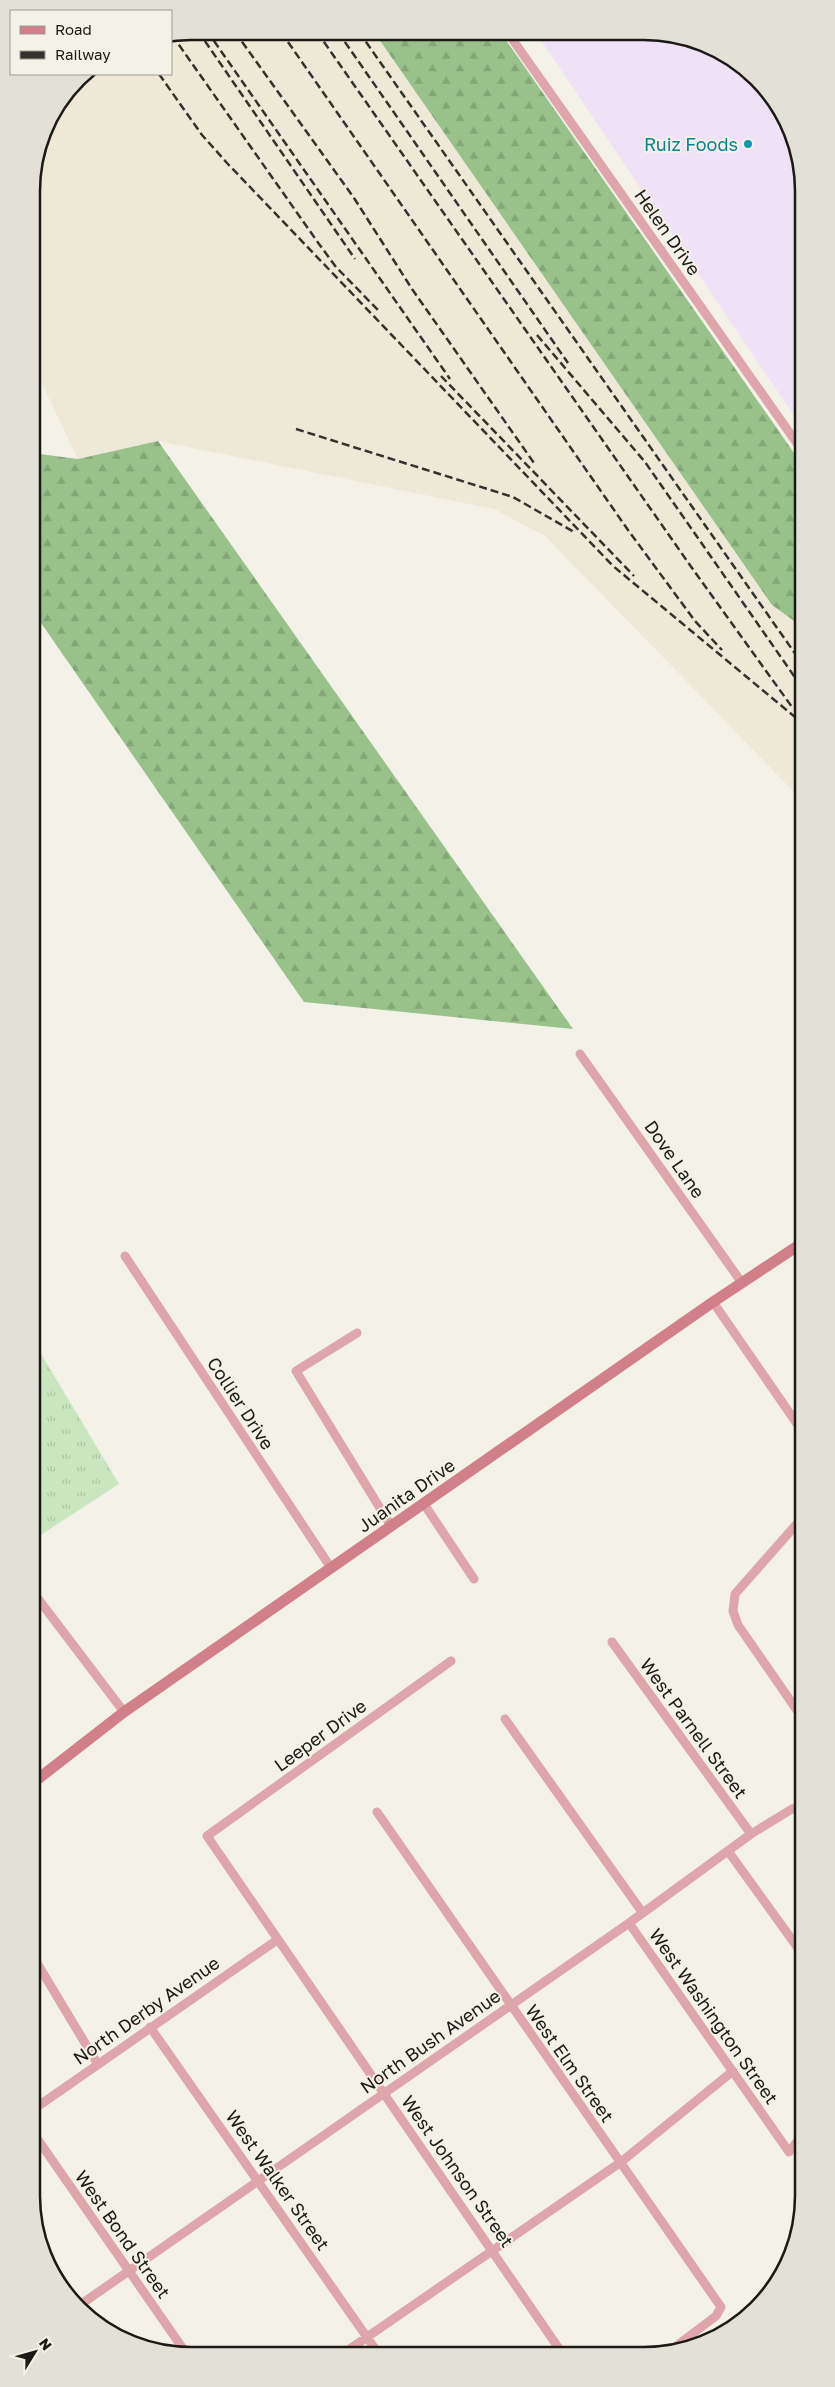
<svg xmlns="http://www.w3.org/2000/svg" width="835" height="2387" font-family="'Golos Text',sans-serif">
	<style>
		.industrial { fill: #efe2f6 }
		.built { fill: #eee8d7 }
		.grass { fill: url(#grass-tufts) }
		.forest { fill: url(#forest-firs) }
		.lines { fill: none; stroke-linecap: round; stroke-linejoin: round }
		.street { stroke: #dea6aa; stroke-width: 9 }
		.secondary { stroke: #d17f88; stroke-width: 11 }
		.rail { stroke: #34322e; stroke-width: 2.5; stroke-dasharray: 8 4; stroke-linecap: butt }
		.culture-dot { fill: #0f9aa8; stroke: #f4f1e8; stroke-width: 2 }
		.labels { text-anchor: middle; dominant-baseline: central; stroke-width: 4; stroke-linejoin: round; paint-order: stroke }
		.culture-label { font-size: 18px; fill: #0d838f; stroke: #f4f1e8; text-anchor: end }
		.street-label { font-size: 18px; fill: #1b1a16; stroke: #f4f1e8 }
		.rim { fill: none; stroke: #1b1a16; stroke-width: 2.5 }
	</style>
	<defs>
		<pattern id="grass-tufts" width="24" height="20" patternUnits="userSpaceOnUse" patternTransform="scale(1.25)"><rect width="24" height="20" fill="#c9e6bf"/><path d="M3 7l-1-3M5 7V3M7 7l1-3M15 17l-1-3M17 17v-4M19 17l1-3" fill="none" stroke="#acc5a3"/></pattern>
		<pattern id="forest-firs" width="22" height="20" patternUnits="userSpaceOnUse" patternTransform="scale(1.25)"><rect width="22" height="20" fill="#98c28a"/><path d="M5 1l3.5 6h-7zM16 11l3.5 6h-7z" fill="#82a676"/></pattern>
	</defs>
	<rect width="100%" height="100%" fill="#f4f1e8"/>
	<path class="industrial" d="M 536,33 L 675,34 L 724,53 L 757,78 L 782,111 L 801,160 L 801,426 Z"/>
	<path class="built" d="M 191,31 L 374,32 L 772,605 L 801,626 L 801,799 L 545,536 L 494,509 L 158,441 L 78,459 L 32,363 L 32,180 L 48,121 L 83,74 L 171,74 L 171,35 Z"/>
	<path class="grass" d="M 33,1314 L 40,1352 L 119,1484 L 33,1540 Z"/>
	<path class="forest" d="M 374,32 L 501,33 L 801,463 L 801,626 L 772,605 Z
		M 158,441 L 573,1029 L 304,1002 L 32,610 L 32,453 L 78,459 Z"/>
	<g class="lines">
		<path class="street" d="M 508,33 L 801,449
			M 580,1054 L 742,1283
			M 125,1256 L 331,1568
			M 713,1302 L 802,1431
			M 357,1333 L 296,1371 L 391,1526
			M 424,1504 L 474,1579
			M 802,1518 L 735,1594 L 733,1611 L 738,1625 L 803,1719
			M 36,1596 L 124,1712
			M 612,1642 L 751,1834
			M 451,1661 L 207,1836 L 562,2353
			M 505,1719 L 642,1912
			M 377,1812 L 721,2307 L 716,2316 L 667,2353
			M 728,1851 L 803,1955
			M 629,1923 L 789,2152 L 803,2134
			M 34,1958 L 97,2063
			M 150,2027 L 378,2353
			M 34,2109 L 277,1940
			M 34,2134 L 186,2353
			M 77,2307 L 629,1923 L 751,1834 L 792,1809 L 803,1807
			M 344,2353 L 621,2162 L 733,2071"/>
		<path class="secondary" d="M 34,1782 L 124,1712 L 713,1302 L 802,1243"/>
		<path class="rail" d="M 198,31 L 355,259
			M 207,31 L 450,379
			M 235,32 L 354,198 L 412,289 L 534,463
			M 317,32 L 692,568 L 792,707
			M 338,32 L 568,363
			M 359,32 L 801,662
			M 172,35 L 319,244 L 336,267 L 378,310
			M 288,42 L 628,530 L 695,621 L 722,650
			M 159,74 L 202,135 L 227,163 L 613,566 L 801,722
			M 537,335 L 645,462 L 801,686
			M 441,376 L 634,576
			M 296,429 L 513,497 L 574,532"/>
	</g>
	<circle class="culture-dot" cx="748" cy="144" r="5"/>
	<g class="labels">
		<g class="culture-label">
			<text x="738" y="144">Ruiz Foods</text>
		</g>
		<g class="street-label">
			<text transform="translate(668 232) rotate(55)">Helen Drive</text>
			<text transform="translate(675 1159) rotate(55)">Dove Lane</text>
			<text transform="translate(241 1403) rotate(57)">Collier Drive</text>
			<text transform="translate(406 1495) rotate(-35)">Juanita Drive</text>
			<text transform="translate(694 1728) rotate(54)">West Parnell Street</text>
			<text transform="translate(320 1735) rotate(-36)">Leeper Drive</text>
			<text transform="translate(146 2010) rotate(-35)">North Derby Avenue</text>
			<text transform="translate(714 2016) rotate(55)">West Washington Street</text>
			<text transform="translate(430 2041) rotate(-35)">North Bush Avenue</text>
			<text transform="translate(570 2063) rotate(55)">West Elm Street</text>
			<text transform="translate(458 2171) rotate(55)">West Johnson Street</text>
			<text transform="translate(278 2180) rotate(55)">West Walker Street</text>
			<text transform="translate(123 2234) rotate(55)">West Bond Street</text>
		</g>
	</g>
	<path d="M0 0H835V2387H0ZM191 40H644A151 151 0 0 1 795 191V2196A151 151 0 0 1 644 2347H191A151 151 0 0 1 40 2196V191A151 151 0 0 1 191 40Z" fill="#e3e0d7" fill-rule="evenodd"/>
	<path class="rim" d="M191 40H644A151 151 0 0 1 795 191V2196A151 151 0 0 1 644 2347H191A151 151 0 0 1 40 2196V191A151 151 0 0 1 191 40Z"/>
	<rect x="10" y="10" width="162" height="65" fill="#f4f1e8" stroke="#9d9b94"/>
	<rect x="20" y="26" width="25" height="8" fill="#d17f88" stroke="#9d9b94"/>
	<text x="55" y="35" font-size="15" fill="#1b1a16">Road</text>
	<rect x="20" y="51" width="25" height="8" fill="#34322e" stroke="#9d9b94"/>
	<text x="55" y="60" font-size="15" fill="#1b1a16">Railway</text>
	<g transform="translate(35 2352) rotate(53)" stroke="#f4f1e8" stroke-width="4" paint-order="stroke">
	<path d="M0-4L9 19L0 12L-9 19Z" fill="#1b1a16"/>
	<text y="-8" font-size="14" font-weight="bold" text-anchor="middle" fill="#1b1a16">N</text>
	</g>
</svg>
